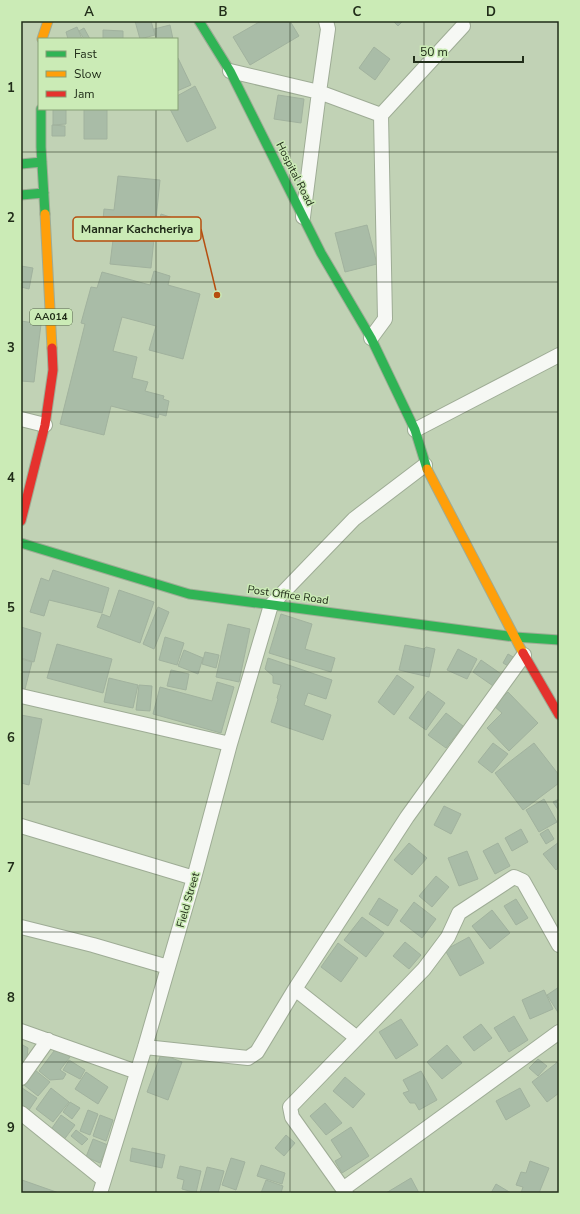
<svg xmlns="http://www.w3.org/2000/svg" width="580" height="1214" font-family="'Nunito Sans',sans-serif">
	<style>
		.building { fill: #a9bca7; stroke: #a1b29e }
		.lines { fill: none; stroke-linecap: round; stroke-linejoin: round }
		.street-casing { stroke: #9eac95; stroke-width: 16 }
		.fast-casing { stroke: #9eac95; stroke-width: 11 }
		.slow-casing { stroke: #9eac95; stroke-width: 11 }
		.jam-casing { stroke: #9eac95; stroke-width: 11 }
		.street { stroke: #f6f8f4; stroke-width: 14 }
		.fast { stroke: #30b455; stroke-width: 9 }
		.slow { stroke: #ff9f0a; stroke-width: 9 }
		.jam { stroke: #e5322d; stroke-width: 9 }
		.grid { fill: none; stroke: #212d19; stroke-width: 1; stroke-opacity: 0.55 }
		.labels { text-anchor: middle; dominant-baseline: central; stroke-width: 3; stroke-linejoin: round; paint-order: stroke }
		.shield { fill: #cbebb6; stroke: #546648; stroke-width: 1 }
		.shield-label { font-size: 10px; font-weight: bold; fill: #212d19 }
		.street-label { font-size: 11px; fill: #212d19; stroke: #cbebb6 }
		.leader { fill: none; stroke: #b64e0f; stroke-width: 1.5 }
		.callout-dot { fill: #b64e0f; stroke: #cbebb6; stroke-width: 1.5 }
		.callout { fill: #cbebb6; stroke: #b64e0f; stroke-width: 1.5 }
		.callout-label { font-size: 12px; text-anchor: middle; font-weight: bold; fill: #212d19 }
		.neatline { fill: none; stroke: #212d19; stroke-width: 1.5 }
		.grid-label { font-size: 13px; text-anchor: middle; font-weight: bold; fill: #212d19 }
	</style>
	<rect width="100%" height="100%" fill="#c1d2b5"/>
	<path class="building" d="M 135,21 L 151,21 L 155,35 L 140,39 Z
		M 261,21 L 290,21 L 299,36 L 250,65 L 233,37 Z
		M 393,21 L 403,21 L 398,26 Z
		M 170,25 L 173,39 L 156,39 L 154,29 Z
		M 77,27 L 82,39 L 68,39 L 66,32 Z
		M 84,28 L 90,39 L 84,39 L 79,31 Z
		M 103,30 L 123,31 L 123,39 L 103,39 Z
		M 374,47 L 390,59 L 375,80 L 359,68 Z
		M 177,58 L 178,58 L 191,85 L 177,91 Z
		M 195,86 L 216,128 L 187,142 L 170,109 L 177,109 L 177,96 Z
		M 278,95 L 304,99 L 301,123 L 274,119 Z
		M 53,109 L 66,109 L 66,124 L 53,125 Z
		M 84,109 L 107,109 L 107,139 L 84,139 Z
		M 52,125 L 65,126 L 65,136 L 52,136 Z
		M 118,176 L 160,180 L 151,268 L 110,264 L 114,232 L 102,231 L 104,209 L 114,210 Z
		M 161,214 L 176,219 L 172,234 L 157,229 Z
		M 367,225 L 377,264 L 345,272 L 335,233 Z
		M 21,266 L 33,268 L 29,289 L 21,287 Z
		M 154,271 L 170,276 L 168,285 L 200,294 L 183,359 L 149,350 L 156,326 L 122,317 L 113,351 L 137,357 L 132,378 L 148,382 L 145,391 L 164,396 L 163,399 L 169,401 L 166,416 L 159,414 L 158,418 L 111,406 L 104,435 L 60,424 L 85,324 L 81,323 L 91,287 L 97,288 L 102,272 L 150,285 Z
		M 21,321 L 41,324 L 34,382 L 21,381 Z
		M 53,570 L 109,588 L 102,613 L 49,600 L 44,616 L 30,612 L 41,578 L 49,581 Z
		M 119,590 L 154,602 L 140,643 L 97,627 L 102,614 L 110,617 Z
		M 158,607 L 169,612 L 154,649 L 143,644 Z
		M 281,614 L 312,624 L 305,649 L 335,658 L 331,672 L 269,653 Z
		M 228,624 L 250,629 L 239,682 L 216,677 Z
		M 21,627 L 41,633 L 34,662 L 21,658 Z
		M 165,637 L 184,643 L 177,665 L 159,660 Z
		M 57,644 L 112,659 L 103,693 L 47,678 Z
		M 405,645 L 424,649 L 426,647 L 435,649 L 429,677 L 399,670 Z
		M 458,649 L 477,659 L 467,679 L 447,670 Z
		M 184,650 L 203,658 L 198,674 L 178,666 Z
		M 205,652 L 219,655 L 216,668 L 202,664 Z
		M 508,654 L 515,658 L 510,667 L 503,663 Z
		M 268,658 L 332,680 L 326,699 L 308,693 L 304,705 L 331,715 L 323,740 L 271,722 L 278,699 L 277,698 L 281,685 L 273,683 L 273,676 L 265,669 Z
		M 21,659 L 32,662 L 25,689 L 21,688 Z
		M 481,660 L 504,676 L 496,688 L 473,672 Z
		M 171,670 L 189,674 L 186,690 L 167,686 Z
		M 397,675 L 414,687 L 394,715 L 378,702 Z
		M 109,678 L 138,685 L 133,708 L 104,702 Z
		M 217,682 L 234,687 L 221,733 L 153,714 L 160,687 L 212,701 Z
		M 139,685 L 152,686 L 150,711 L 136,710 Z
		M 428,691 L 445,703 L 426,730 L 409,718 Z
		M 508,692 L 538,723 L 509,751 L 487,728 L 502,713 L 494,706 Z
		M 446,713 L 463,726 L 446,748 L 428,735 Z
		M 21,715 L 42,719 L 29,785 L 21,783 Z
		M 493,743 L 508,754 L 492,773 L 478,762 Z
		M 534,743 L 559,775 L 559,783 L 523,810 L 495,773 Z
		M 544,799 L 557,822 L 539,832 L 526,810 Z
		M 559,799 L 559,811 L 553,802 Z
		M 444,806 L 461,814 L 451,834 L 434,825 Z
		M 521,829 L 528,842 L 512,851 L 505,838 Z
		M 548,829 L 554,839 L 546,844 L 540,834 Z
		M 559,842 L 559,867 L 556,870 L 543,854 Z
		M 409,843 L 427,858 L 412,875 L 394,860 Z
		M 498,843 L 510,866 L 495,874 L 483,851 Z
		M 467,851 L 478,879 L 459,886 L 448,858 Z
		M 436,876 L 449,887 L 432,907 L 419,896 Z
		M 379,898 L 398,910 L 388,926 L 369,914 Z
		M 516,899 L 528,918 L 516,925 L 504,906 Z
		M 414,902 L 436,919 L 422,938 L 400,921 Z
		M 492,910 L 510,933 L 490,949 L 472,926 Z
		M 362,917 L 384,933 L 366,957 L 344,940 Z
		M 469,937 L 484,963 L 460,976 L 445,950 Z
		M 405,942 L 421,955 L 409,969 L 393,956 Z
		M 338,943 L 358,958 L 341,982 L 321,967 Z
		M 559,987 L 559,1014 L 547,995 Z
		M 544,990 L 553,1009 L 530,1019 L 522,1000 Z
		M 514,1016 L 528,1040 L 509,1052 L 494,1028 Z
		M 401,1019 L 418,1045 L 396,1059 L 379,1032 Z
		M 481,1024 L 492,1038 L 474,1051 L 463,1037 Z
		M 21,1044 L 28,1048 L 27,1057 L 21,1067 Z
		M 447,1045 L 462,1063 L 442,1079 L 427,1062 Z
		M 57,1047 L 70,1057 L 60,1070 L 66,1074 L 63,1079 L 50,1080 L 39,1071 Z
		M 161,1054 L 182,1062 L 168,1100 L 147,1092 Z
		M 538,1059 L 547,1066 L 538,1076 L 529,1068 Z
		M 69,1060 L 85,1070 L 80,1079 L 63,1070 Z
		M 559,1061 L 559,1093 L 547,1102 L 532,1082 Z
		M 35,1070 L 50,1082 L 38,1096 L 24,1085 Z
		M 421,1071 L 437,1100 L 419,1110 L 415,1103 L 410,1103 L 403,1093 L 409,1091 L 403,1080 Z
		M 86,1072 L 108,1087 L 98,1104 L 75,1089 Z
		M 345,1077 L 365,1094 L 353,1108 L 333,1091 Z
		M 22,1088 L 37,1098 L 27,1113 L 21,1109 L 21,1090 Z
		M 51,1088 L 69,1102 L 53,1122 L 36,1109 Z
		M 520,1088 L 530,1106 L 506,1120 L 496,1101 Z
		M 70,1102 L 80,1108 L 72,1119 L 63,1112 Z
		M 325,1103 L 342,1123 L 326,1135 L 310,1116 Z
		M 88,1110 L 98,1114 L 90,1135 L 80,1131 Z
		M 61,1115 L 75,1125 L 63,1141 L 50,1131 Z
		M 100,1115 L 113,1120 L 106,1141 L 93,1136 Z
		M 351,1127 L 369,1156 L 342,1173 L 335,1161 L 342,1157 L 331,1140 Z
		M 76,1130 L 88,1139 L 82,1145 L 71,1136 Z
		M 286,1135 L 295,1143 L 284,1156 L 275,1148 Z
		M 93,1139 L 108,1145 L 100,1163 L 86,1157 Z
		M 132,1148 L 165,1155 L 162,1168 L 130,1161 Z
		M 231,1158 L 245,1162 L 236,1190 L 222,1185 Z
		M 530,1161 L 549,1168 L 539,1193 L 521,1193 L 523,1187 L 516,1185 L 521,1172 L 526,1173 Z
		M 261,1165 L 285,1173 L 282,1184 L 257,1176 Z
		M 180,1166 L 201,1171 L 196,1193 L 182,1189 L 184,1180 L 177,1178 Z
		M 207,1167 L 224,1171 L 218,1193 L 200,1193 Z
		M 411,1178 L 419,1193 L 386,1193 Z
		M 22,1180 L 59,1193 L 24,1193 L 21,1191 Z
		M 266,1180 L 283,1186 L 281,1193 L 261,1193 Z
		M 496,1184 L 511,1193 L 491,1193 Z"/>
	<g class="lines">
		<g class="street-casing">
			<path id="street" d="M 230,71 L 319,92 L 328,29 L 326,21
				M 303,217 L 319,92 L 381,115 L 463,26
				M 371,338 L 385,319 L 381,115
				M 21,419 L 45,425
				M 415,430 L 559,355
				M 21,696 L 230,744
				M 21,826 L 194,878
				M 21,927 L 93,945 L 168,967
				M 295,989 L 357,1038
				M 21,1031 L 137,1072
				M 145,1047 L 248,1058 L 257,1052 L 295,989 L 407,817 L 524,655
				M 21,1078 L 48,1040
				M 21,1113 L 104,1180
				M 343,1189 L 559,1032
				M 100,1193 L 145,1047 L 194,878 L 230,744 L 271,605 L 354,519 L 425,465
				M 346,1193 L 292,1117 L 290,1107 L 424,969 L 448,937 L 459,913 L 514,877 L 523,881 L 559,945"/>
		</g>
		<g class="fast-casing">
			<path id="fast" d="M 199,21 L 230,71 L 321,253 L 371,338 L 415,430 L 427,469
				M 41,109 L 41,147 L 45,214
				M 21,164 L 42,162
				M 21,195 L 44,193
				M 21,543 L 189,594 L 515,637 L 559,640"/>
		</g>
		<g class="slow-casing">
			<path id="slow" d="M 42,39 L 48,21
				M 45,214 L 52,348
				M 427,469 L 523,653"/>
		</g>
		<g class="jam-casing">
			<path id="jam" d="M 21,521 L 45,425 L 53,370 L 52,348
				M 523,653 L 559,715"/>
		</g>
		<use href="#street" class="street"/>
		<use href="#fast" class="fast"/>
		<use href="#slow" class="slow"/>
		<use href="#jam" class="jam"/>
	</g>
	<path class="grid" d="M 156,21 L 156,39M 290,21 L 290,1193M 424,21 L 424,1193M 156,109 L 156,1193M 21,152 L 559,152M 21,282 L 559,282M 21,412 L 559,412M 21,542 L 559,542M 21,672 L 559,672M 21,802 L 559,802M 21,932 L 559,932M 21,1062 L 559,1062"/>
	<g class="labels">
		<rect class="shield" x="30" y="309" width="42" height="16" rx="3"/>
		<g class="shield-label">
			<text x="51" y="317">AA014</text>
		</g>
		<g class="street-label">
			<text transform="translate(295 174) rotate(63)">Hospital Road</text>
			<text transform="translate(288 595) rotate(8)">Post Office Road</text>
			<text transform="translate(188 900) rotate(-74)">Field Street</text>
		</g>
	</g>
	<path class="leader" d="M217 295L201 229"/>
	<circle class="callout-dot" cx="217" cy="295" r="4"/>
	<rect class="callout" x="73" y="217" width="128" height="24" rx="4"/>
	<g class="callout-label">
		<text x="137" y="233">Mannar Kachcheriya</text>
	</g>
	<rect width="580" height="1214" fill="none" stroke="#cbebb6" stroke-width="44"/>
	<rect x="38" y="38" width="140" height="72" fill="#cbebb6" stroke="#879f77"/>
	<rect x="46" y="51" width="20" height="6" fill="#30b455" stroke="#879f77"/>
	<text x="74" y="58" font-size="12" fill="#212d19">Fast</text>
	<rect x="46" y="71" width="20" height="6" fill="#ff9f0a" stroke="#879f77"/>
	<text x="74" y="78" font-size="12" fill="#212d19">Slow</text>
	<rect x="46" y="91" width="20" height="6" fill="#e5322d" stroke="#879f77"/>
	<text x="74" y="98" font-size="12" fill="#212d19">Jam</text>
	<path d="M414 56v6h109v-6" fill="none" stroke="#212d19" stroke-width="2"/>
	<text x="420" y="56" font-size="12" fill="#212d19" stroke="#cbebb6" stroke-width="3" paint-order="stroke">50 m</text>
	<rect x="22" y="22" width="536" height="1170" class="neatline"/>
	<g class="grid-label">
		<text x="89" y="16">A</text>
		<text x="223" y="16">B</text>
		<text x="357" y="16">C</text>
		<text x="491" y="16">D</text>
		<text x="11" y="92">1</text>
		<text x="11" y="222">2</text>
		<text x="11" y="352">3</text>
		<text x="11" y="482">4</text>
		<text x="11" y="612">5</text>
		<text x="11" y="742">6</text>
		<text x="11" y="872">7</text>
		<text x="11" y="1002">8</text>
		<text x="11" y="1132">9</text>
	</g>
</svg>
